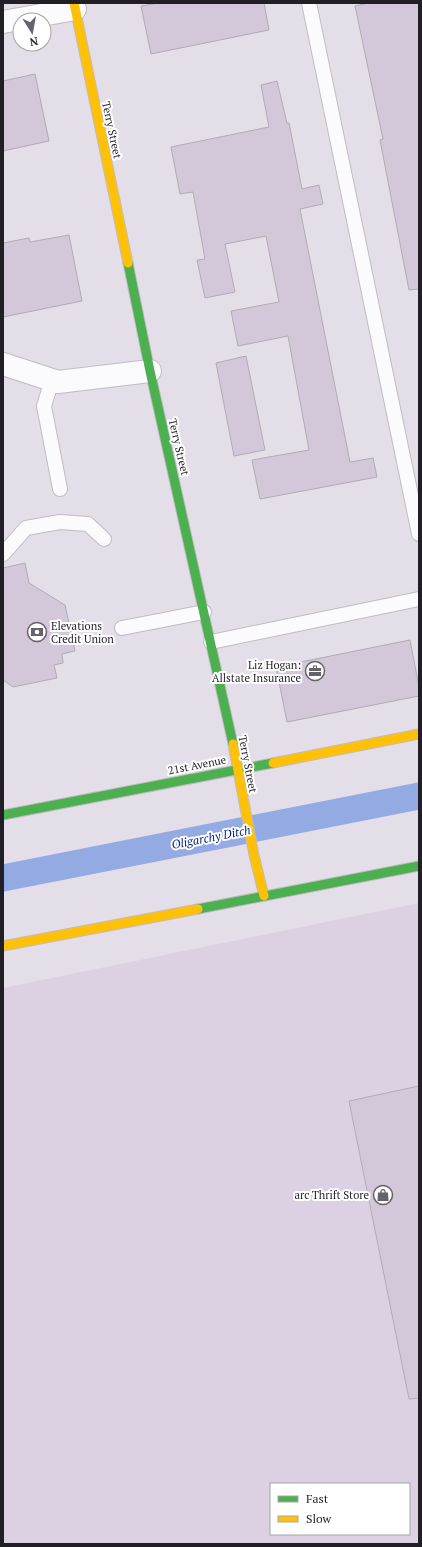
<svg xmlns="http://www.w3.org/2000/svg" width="422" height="1547" font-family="'PT Serif',serif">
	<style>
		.built { fill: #dcd1e3; fill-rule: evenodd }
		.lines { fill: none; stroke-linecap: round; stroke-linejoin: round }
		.canal { stroke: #93aae3; stroke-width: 27 }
		.building { fill: #d3c7da; stroke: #b0acb4 }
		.lane-casing { stroke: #c0bcc3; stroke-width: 16 }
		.street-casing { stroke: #c0bcc3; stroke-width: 24 }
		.fast-casing { stroke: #c0bcc3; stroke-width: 11 }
		.slow-casing { stroke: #c0bcc3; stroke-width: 11 }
		.lane { stroke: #fbfafc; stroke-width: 14 }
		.street { stroke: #fbfafc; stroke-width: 22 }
		.fast { stroke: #4caf50; stroke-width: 9 }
		.slow { stroke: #ffc107; stroke-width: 9 }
		.labels { text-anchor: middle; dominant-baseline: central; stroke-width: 4; stroke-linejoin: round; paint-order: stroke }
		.street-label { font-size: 11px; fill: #221e25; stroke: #fff }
		.poi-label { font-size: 11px; fill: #221e25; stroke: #fff; text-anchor: end }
		.water-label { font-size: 12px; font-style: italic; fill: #09257c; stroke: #fff }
	</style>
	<rect width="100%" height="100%" fill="#e4dee9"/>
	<path class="built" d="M 419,903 L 419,1544 L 3,1544 L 3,988 ZM 271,1484 L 409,1484 L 409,1534 L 271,1534 Z"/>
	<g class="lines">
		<path class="canal" d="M 3,878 L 419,796"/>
	</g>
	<path class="building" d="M 158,3 L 264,3 L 269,30 L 151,54 L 141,6 Z
		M 369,3 L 419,3 L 419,289 L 409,290 L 380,140 L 383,139 L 355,6 Z
		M 35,74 L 49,141 L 3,151 L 3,81 Z
		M 277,81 L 287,123 L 289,123 L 302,189 L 319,185 L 323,204 L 300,209 L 350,462 L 373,458 L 377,477 L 260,499 L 252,460 L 309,450 L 288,336 L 238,346 L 231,311 L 279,302 L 266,236 L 225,244 L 235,292 L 205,298 L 197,260 L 205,259 L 193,192 L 180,194 L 171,147 L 269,127 L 261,85 Z
		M 69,235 L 82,301 L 3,317 L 3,243 L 29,238 L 30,242 Z
		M 246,356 L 265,450 L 234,456 L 216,363 Z
		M 25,563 L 29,583 L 65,605 L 75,651 L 62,654 L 63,663 L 54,665 L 57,678 L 13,687 L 3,680 L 3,568 Z
		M 410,640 L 419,687 L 419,696 L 287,722 L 276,667 Z
		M 419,1086 L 419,1398 L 409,1399 L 349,1101 Z"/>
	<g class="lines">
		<g class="lane-casing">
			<path id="lane" d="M 309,3 L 419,534
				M 52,380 L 44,406 L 60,489
				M 3,554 L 26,528 L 60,522 L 88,524 L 104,539
				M 122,628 L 204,612
				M 211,642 L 419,599"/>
		</g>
		<g class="street-casing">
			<path id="street" d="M 3,22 L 75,9
				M 3,364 L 58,382 L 150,371"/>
		</g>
		<g class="fast-casing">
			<path id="fast" d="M 128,263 L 150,371 L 233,744
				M 3,815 L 273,763
				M 198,909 L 419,866"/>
		</g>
		<g class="slow-casing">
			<path id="slow" d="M 74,3 L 128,263
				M 233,744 L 254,855 L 264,896
				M 273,763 L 419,734
				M 3,946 L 198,909"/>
		</g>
		<use href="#lane" class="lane"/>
		<use href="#street" class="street"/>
		<use href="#fast" class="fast"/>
		<use href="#slow" class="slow"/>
	</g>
	<defs>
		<g id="bank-ring" transform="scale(1)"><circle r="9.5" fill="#fff" stroke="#66616a" stroke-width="1.5"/><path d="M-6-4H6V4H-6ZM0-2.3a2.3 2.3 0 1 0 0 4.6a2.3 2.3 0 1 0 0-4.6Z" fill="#66616a"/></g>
		<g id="office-ring" transform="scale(1)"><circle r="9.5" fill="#fff" stroke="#66616a" stroke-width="1.5"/><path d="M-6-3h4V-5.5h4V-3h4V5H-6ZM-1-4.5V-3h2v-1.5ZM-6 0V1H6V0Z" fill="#66616a"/></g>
		<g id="shop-ring" transform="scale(1)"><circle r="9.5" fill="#fff" stroke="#66616a" stroke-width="1.5"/><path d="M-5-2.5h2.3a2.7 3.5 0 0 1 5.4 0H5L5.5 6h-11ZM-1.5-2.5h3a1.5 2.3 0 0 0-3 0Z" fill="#66616a"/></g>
	</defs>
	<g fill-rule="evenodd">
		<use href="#bank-ring" x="37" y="632"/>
		<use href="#office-ring" x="315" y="671"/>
		<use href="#shop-ring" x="383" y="1195"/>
	</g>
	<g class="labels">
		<g class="street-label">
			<text transform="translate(112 130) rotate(78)">Terry Street</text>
			<text transform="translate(179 447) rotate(77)">Terry Street</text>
			<text transform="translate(248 764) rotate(79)">Terry Street</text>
			<text transform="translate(197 765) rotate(-11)">21st Avenue</text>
		</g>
		<g class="poi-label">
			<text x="51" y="626" text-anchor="start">Elevations<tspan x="51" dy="13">Credit Union</tspan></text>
			<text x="301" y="665">Liz Hogan:<tspan x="301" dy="13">Allstate Insurance</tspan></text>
			<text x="369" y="1195">arc Thrift Store</text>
		</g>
		<g class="water-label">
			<text transform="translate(211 837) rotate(-11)">Oligarchy Ditch</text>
		</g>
	</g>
	<rect width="422" height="1547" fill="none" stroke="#221e25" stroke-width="8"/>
	<rect x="270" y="1483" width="140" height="52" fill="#ffffff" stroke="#a7a5a8"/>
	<rect x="278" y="1496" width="20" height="6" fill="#4caf50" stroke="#a7a5a8"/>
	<text x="306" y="1503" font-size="12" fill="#221e25">Fast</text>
	<rect x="278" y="1516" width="20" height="6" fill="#ffc107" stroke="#a7a5a8"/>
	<text x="306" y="1523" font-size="12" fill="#221e25">Slow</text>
	<g transform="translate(32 32) rotate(169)"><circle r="19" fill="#ffffff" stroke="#a7a5a8"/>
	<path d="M0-3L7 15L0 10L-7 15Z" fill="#66616a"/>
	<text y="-6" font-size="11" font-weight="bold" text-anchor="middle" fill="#221e25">N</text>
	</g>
</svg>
